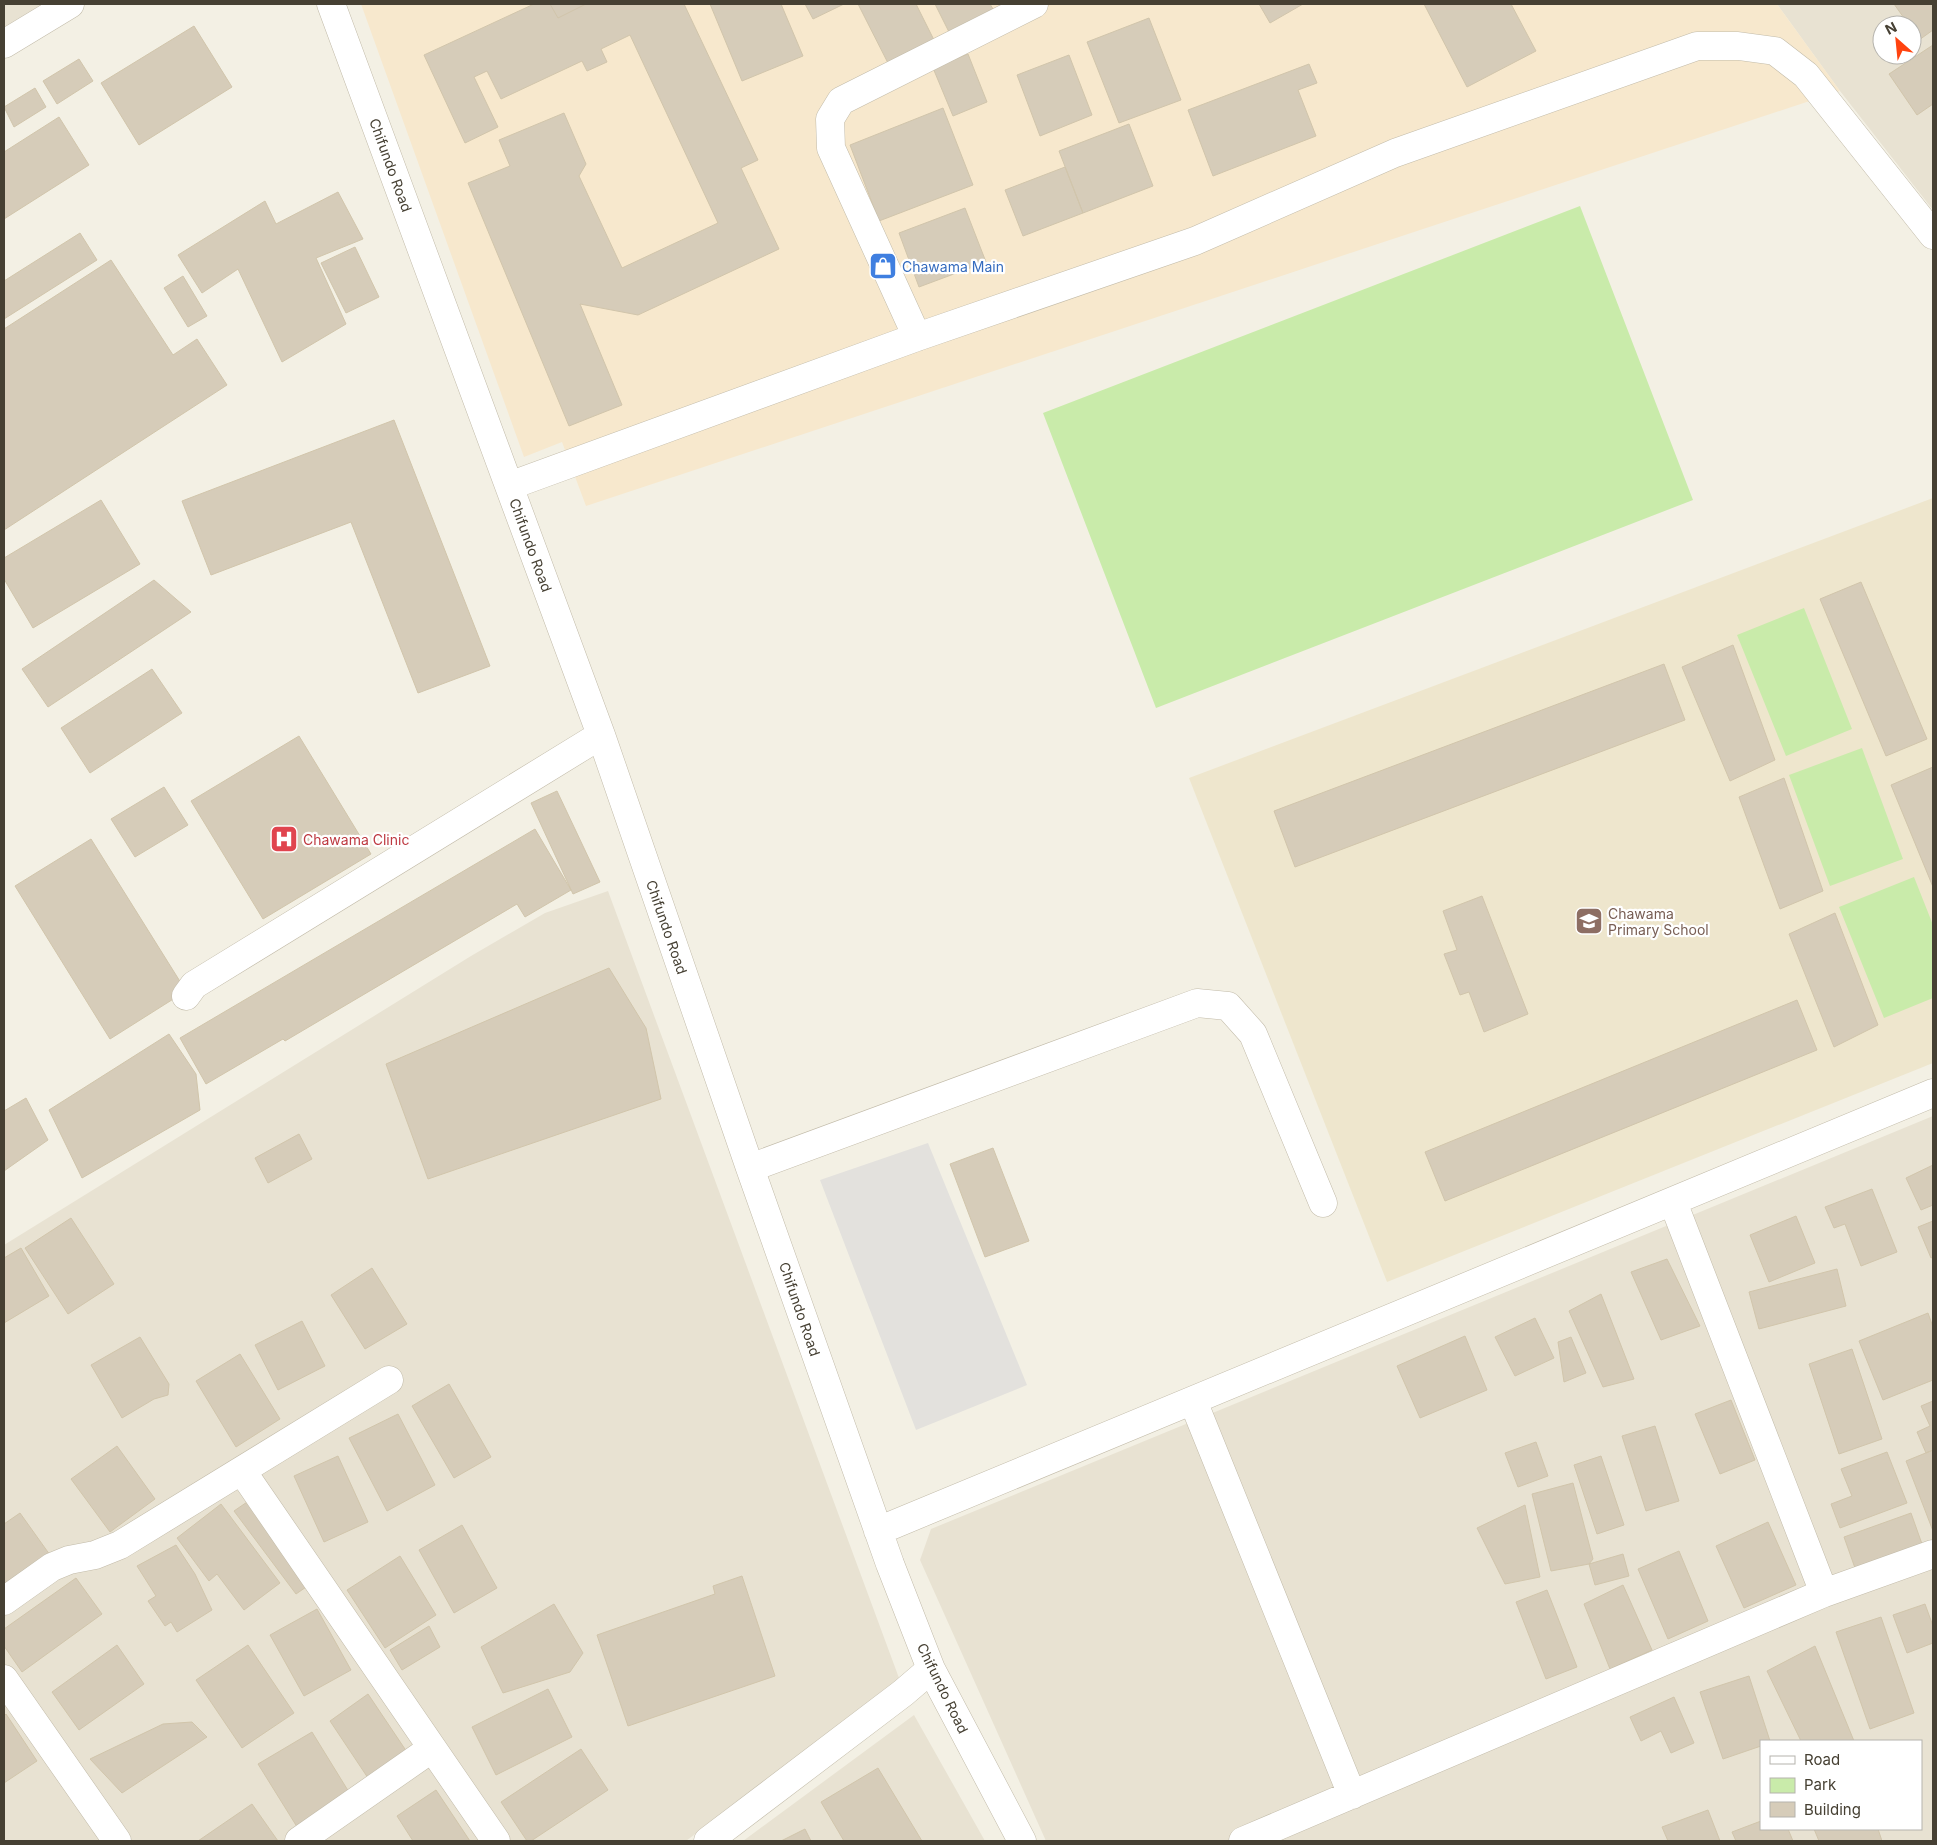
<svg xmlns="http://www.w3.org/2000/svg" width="1937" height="1845" font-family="Inter,sans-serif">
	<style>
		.residential { fill: #e8e2d2; fill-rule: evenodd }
		.commercial { fill: #f7e8cd }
		.education { fill: #eee6cd }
		.green { fill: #c9ebaa }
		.parking { fill: #e3e1dd }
		.building { fill: #d6ccb9; stroke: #d1c5ab }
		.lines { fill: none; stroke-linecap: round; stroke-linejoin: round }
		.minor-casing { stroke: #c2bba9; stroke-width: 29 }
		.minor { stroke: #fff; stroke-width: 28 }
		.labels { text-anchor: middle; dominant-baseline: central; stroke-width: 4.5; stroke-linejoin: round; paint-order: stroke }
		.street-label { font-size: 14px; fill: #464033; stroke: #fff }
		.shop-label { font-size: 14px; fill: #366cbe; stroke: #fff; text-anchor: start }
		.health-label { font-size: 14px; fill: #be3a42; stroke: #fff; text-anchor: start }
		.education-label { font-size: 14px; fill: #785e54; stroke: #fff; text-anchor: start }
	</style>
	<rect width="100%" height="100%" fill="#f3f0e4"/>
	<path class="residential" d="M 4,4 L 53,4 L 4,35 Z
		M 1777,4 L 1933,4 L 1933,210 L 1840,91 ZM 1882,25 L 1912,25 L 1912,55 L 1882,55 Z
		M 608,891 L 899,1678 L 686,1841 L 4,1841 L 4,1245 L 471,956 L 545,913 Z
		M 1933,1116 L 1933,1841 L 1046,1841 L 920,1560 L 931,1529 ZM 1761,1741 L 1921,1741 L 1921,1829 L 1761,1829 Z
		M 914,1715 L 985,1841 L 743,1841 Z"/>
	<path class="commercial" d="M 361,4 L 1777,4 L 1840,91 L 586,506 L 562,442 L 524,457 Z"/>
	<path class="education" d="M 1933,498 L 1933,1063 L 1387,1282 L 1189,778 Z"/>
	<path class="green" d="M 1580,206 L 1693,500 L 1156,708 L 1043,413 Z
		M 1804,608 L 1852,729 L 1786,756 L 1737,635 Z
		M 1862,748 L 1903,859 L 1830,886 L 1789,775 Z
		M 1914,877 L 1933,925 L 1933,998 L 1884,1018 L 1839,907 Z"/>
	<path class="parking" d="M 928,1143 L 1027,1385 L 916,1430 L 820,1180 Z"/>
	<path class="building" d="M 534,4 L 684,4 L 758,160 L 741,168 L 779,249 L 638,315 L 580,304 L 622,405 L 569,426 L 468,183 L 510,166 L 499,140 L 564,113 L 586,164 L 579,176 L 622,268 L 718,223 L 630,35 L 601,49 L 607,62 L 587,71 L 582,61 L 501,99 L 487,71 L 474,77 L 498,127 L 465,143 L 424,55 Z
		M 550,4 L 586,4 L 558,18 Z
		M 710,4 L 781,4 L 803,56 L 742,81 Z
		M 805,4 L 844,4 L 813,19 Z
		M 858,4 L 916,4 L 936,44 L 890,67 Z
		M 935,4 L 990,4 L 993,9 L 949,32 Z
		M 1259,4 L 1303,4 L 1270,23 Z
		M 1424,4 L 1511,4 L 1536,51 L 1467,87 Z
		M 1894,4 L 1933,4 L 1933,30 L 1919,40 L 1912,30 L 1912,25 L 1909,25 Z
		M 1149,18 L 1181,100 L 1119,123 L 1087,42 Z
		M 194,26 L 232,87 L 139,145 L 101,83 Z
		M 1933,45 L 1933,104 L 1917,115 L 1889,74 Z
		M 968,54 L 987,102 L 953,116 L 933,68 Z
		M 1069,55 L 1092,115 L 1040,136 L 1017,75 Z
		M 79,59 L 93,81 L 57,104 L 43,81 Z
		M 1309,64 L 1317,83 L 1298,90 L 1316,136 L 1213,176 L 1188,110 Z
		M 35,88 L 46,107 L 14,127 L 4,107 Z
		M 943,108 L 973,185 L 879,221 L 850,145 Z
		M 59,117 L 89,165 L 4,219 L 4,152 Z
		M 1129,124 L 1153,186 L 1083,213 L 1059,151 Z
		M 1065,167 L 1083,213 L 1023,236 L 1005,190 Z
		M 338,192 L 363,239 L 316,258 L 346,324 L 282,362 L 238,269 L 202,293 L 178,255 L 265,201 L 276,224 Z
		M 965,208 L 986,262 L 919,287 L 899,233 Z
		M 80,233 L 97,260 L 4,319 L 4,281 Z
		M 355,247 L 379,297 L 346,313 L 321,263 Z
		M 111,260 L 173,355 L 197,339 L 227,385 L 4,530 L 4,329 Z
		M 183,276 L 207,316 L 188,327 L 164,288 Z
		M 394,420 L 490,666 L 418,693 L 351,522 L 211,575 L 182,501 Z
		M 101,500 L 140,564 L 33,628 L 4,579 L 4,558 Z
		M 154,580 L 191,612 L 48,707 L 22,669 Z
		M 1861,582 L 1927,739 L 1886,756 L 1820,599 Z
		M 1733,645 L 1775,760 L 1730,781 L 1682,667 Z
		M 1664,664 L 1685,720 L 1295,867 L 1274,811 Z
		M 152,669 L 182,713 L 90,773 L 61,728 Z
		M 299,736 L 371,854 L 263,919 L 191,801 Z
		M 1933,767 L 1933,887 L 1891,785 Z
		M 1784,778 L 1823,891 L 1780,909 L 1739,797 Z
		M 164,787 L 188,825 L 135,857 L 111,819 Z
		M 557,791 L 600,882 L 573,894 L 531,803 Z
		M 535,829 L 571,890 L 525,917 L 517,904 L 285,1041 L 283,1039 L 206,1084 L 180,1038 Z
		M 91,839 L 186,991 L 110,1039 L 15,886 Z
		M 1482,896 L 1528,1014 L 1484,1032 L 1469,992 L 1460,995 L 1444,954 L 1457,950 L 1443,911 Z
		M 1835,913 L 1878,1025 L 1834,1047 L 1789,934 Z
		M 609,968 L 646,1028 L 661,1099 L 428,1179 L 386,1064 Z
		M 1797,1000 L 1817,1050 L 1445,1201 L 1425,1152 Z
		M 169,1034 L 196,1074 L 200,1110 L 82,1178 L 49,1110 Z
		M 26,1098 L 48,1140 L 4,1171 L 4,1111 Z
		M 299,1134 L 312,1159 L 268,1183 L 255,1158 Z
		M 993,1148 L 1029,1241 L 985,1257 L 950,1164 Z
		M 1933,1165 L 1933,1205 L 1921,1210 L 1906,1178 Z
		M 1872,1189 L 1897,1252 L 1861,1266 L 1845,1224 L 1834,1228 L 1825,1207 Z
		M 1796,1216 L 1815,1263 L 1769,1282 L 1750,1235 Z
		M 71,1218 L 114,1284 L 68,1314 L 25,1248 Z
		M 1933,1221 L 1933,1257 L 1931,1258 L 1918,1227 Z
		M 21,1248 L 49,1296 L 4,1323 L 4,1258 Z
		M 1667,1259 L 1700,1326 L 1661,1340 L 1631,1272 Z
		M 372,1268 L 407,1324 L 365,1349 L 331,1295 Z
		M 1837,1269 L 1846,1306 L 1759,1329 L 1749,1292 Z
		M 1601,1294 L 1634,1379 L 1603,1387 L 1569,1311 Z
		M 1928,1313 L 1933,1327 L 1933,1380 L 1883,1400 L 1859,1341 Z
		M 1535,1318 L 1554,1358 L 1515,1376 L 1495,1337 Z
		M 302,1321 L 325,1366 L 278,1390 L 255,1345 Z
		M 1465,1336 L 1487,1390 L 1420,1418 L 1397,1366 Z
		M 140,1337 L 169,1384 L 168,1395 L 154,1399 L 122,1418 L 91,1365 Z
		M 1571,1337 L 1586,1373 L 1564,1382 L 1558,1342 Z
		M 1852,1349 L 1882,1439 L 1839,1454 L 1809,1364 Z
		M 240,1354 L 280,1419 L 236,1447 L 196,1381 Z
		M 449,1384 L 491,1457 L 454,1478 L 412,1406 Z
		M 1731,1400 L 1755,1460 L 1720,1474 L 1695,1414 Z
		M 1933,1401 L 1933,1450 L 1926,1453 L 1917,1432 L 1930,1426 L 1921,1406 Z
		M 398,1414 L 435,1485 L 387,1511 L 349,1438 Z
		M 1655,1426 L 1679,1501 L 1646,1511 L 1622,1436 Z
		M 1536,1442 L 1548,1476 L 1518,1487 L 1505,1453 Z
		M 117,1446 L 155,1499 L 110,1532 L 71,1479 Z
		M 1933,1450 L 1933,1531 L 1906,1461 Z
		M 1887,1452 L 1907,1503 L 1840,1528 L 1831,1504 L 1852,1496 L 1841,1469 Z
		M 338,1456 L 368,1522 L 324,1542 L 294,1476 Z
		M 1601,1456 L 1624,1525 L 1597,1534 L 1574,1465 Z
		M 1573,1483 L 1593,1559 L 1589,1564 L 1551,1571 L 1532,1494 Z
		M 250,1500 L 312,1583 L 296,1594 L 234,1511 Z
		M 221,1504 L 280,1583 L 244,1610 L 217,1574 L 209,1581 L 177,1538 Z
		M 1525,1505 L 1540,1577 L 1505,1584 L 1477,1528 Z
		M 20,1513 L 50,1555 L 4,1587 L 4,1524 Z
		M 1911,1513 L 1922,1544 L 1855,1568 L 1844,1537 Z
		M 1768,1522 L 1796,1585 L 1744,1608 L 1716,1546 Z
		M 462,1525 L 497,1588 L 454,1613 L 419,1550 Z
		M 176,1545 L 195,1574 L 212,1610 L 177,1632 L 171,1622 L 165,1626 L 148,1601 L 156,1596 L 137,1566 Z
		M 1679,1551 L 1708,1621 L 1668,1639 L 1638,1569 Z
		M 1623,1554 L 1629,1576 L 1595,1585 L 1589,1564 Z
		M 400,1556 L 436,1615 L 385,1648 L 347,1590 Z
		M 742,1576 L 775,1676 L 628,1726 L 597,1635 L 715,1594 L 713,1586 Z
		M 76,1578 L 102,1614 L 22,1672 L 4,1646 L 4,1629 Z
		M 1623,1585 L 1652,1650 L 1610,1669 L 1584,1604 Z
		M 1547,1590 L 1577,1667 L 1546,1679 L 1516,1602 Z
		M 554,1604 L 583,1653 L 570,1672 L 503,1693 L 481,1647 Z
		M 1925,1604 L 1933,1626 L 1933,1643 L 1907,1653 L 1893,1615 Z
		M 317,1609 L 351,1670 L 304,1696 L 270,1635 Z
		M 1881,1617 L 1914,1713 L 1870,1729 L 1836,1632 Z
		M 429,1626 L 440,1647 L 402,1670 L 390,1650 Z
		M 117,1645 L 144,1684 L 79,1730 L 52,1692 Z
		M 248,1645 L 294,1713 L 242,1748 L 196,1680 Z
		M 1815,1646 L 1854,1741 L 1801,1741 L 1767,1671 Z
		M 1749,1676 L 1770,1741 L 1761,1741 L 1761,1746 L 1723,1759 L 1700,1692 Z
		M 548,1689 L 572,1737 L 496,1775 L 472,1727 Z
		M 368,1694 L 411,1758 L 372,1784 L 330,1721 Z
		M 1674,1697 L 1694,1743 L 1671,1753 L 1661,1731 L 1641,1741 L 1630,1717 Z
		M 6,1714 L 37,1761 L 4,1783 L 4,1716 Z
		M 192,1722 L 207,1737 L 122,1793 L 90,1759 L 163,1724 Z
		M 312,1732 L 352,1797 L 299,1830 L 258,1764 Z
		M 581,1749 L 608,1790 L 531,1841 L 527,1841 L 501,1802 Z
		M 878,1768 L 922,1841 L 844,1841 L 821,1802 Z
		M 436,1790 L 470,1841 L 413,1841 L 397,1816 Z
		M 252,1804 L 278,1841 L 198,1841 Z
		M 1708,1810 L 1720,1841 L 1668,1841 L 1662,1827 Z
		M 1761,1821 L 1761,1829 L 1788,1829 L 1793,1841 L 1736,1841 L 1732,1832 Z
		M 805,1829 L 811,1841 L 781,1841 Z
		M 1814,1829 L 1878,1829 L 1882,1841 L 1819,1841 Z"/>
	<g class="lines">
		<g class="minor-casing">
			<path id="minor" d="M 331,4 L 601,735 L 750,1168 L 890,1564 L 931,1669 L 1022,1841
				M 4,44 L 70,4
				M 917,337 L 831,148 L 830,119 L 841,101 L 1034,4
				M 509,486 L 917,337 L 1195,241 L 1395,153 L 1697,46 L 1738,46 L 1775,51 L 1806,75 L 1933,235
				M 186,996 L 194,985 L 601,735
				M 750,1168 L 1197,1003 L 1228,1006 L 1253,1034 L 1323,1203
				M 1673,1202 L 1824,1593
				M 1193,1401 L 1352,1795
				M 242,1471 L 496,1841
				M 878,1531 L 1933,1093
				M 4,1601 L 52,1567 L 69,1560 L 95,1555 L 120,1545 L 389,1380
				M 4,1679 L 117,1841
				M 299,1841 L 431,1749
				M 708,1841 L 903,1693 L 931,1669
				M 1243,1841 L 1824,1593 L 1933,1554"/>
		</g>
		<use href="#minor" class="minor"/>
	</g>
	<defs>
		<g id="shop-square" transform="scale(1.4375)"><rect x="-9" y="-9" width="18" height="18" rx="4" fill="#3f7fe0" stroke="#fff"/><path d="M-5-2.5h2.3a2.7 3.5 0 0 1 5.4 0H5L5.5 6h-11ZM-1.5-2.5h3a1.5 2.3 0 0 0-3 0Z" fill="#fff"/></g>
		<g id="hospital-square" transform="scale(1.4375)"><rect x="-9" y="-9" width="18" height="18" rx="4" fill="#e0444e" stroke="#fff"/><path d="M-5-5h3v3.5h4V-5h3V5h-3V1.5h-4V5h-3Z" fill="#fff"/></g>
		<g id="school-square" transform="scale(1.4375)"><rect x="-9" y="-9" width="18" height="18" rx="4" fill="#8d6e63" stroke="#fff"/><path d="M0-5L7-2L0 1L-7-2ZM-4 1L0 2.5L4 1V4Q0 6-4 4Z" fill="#fff"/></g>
	</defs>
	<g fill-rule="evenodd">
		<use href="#shop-square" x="883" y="266"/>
		<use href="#hospital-square" x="284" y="839"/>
		<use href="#school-square" x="1589" y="921"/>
	</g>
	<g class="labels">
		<g class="street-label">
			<text transform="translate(391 165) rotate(70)">Chifundo Road</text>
			<text transform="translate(531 545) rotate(70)">Chifundo Road</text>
			<text transform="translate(667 927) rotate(71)">Chifundo Road</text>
			<text transform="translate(800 1309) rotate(71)">Chifundo Road</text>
			<text transform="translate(943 1688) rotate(64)">Chifundo Road</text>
		</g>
		<g class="shop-label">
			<text x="902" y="266">Chawama Main</text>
		</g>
		<g class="health-label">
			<text x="303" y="839">Chawama Clinic</text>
		</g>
		<g class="education-label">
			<text x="1608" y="913">Chawama<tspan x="1608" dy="16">Primary School</tspan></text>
		</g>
	</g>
	<rect width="1937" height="1845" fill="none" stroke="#464033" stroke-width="10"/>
	<rect x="1760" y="1740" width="162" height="90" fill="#ffffff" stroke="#b5b3ad"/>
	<rect x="1770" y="1756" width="25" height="8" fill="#ffffff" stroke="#b5b3ad"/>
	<text x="1804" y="1765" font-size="15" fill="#464033">Road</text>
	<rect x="1770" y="1778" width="25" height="15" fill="#c9ebaa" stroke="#b5b3ad"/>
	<text x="1804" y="1790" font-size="15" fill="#464033">Park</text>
	<rect x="1770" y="1802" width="25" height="15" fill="#d6ccb9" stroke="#b5b3ad"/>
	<text x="1804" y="1815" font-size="15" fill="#464033">Building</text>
	<g transform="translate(1897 40) rotate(333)"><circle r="24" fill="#ffffff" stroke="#b5b3ad"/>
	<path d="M0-4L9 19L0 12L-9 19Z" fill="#ff430f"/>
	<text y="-8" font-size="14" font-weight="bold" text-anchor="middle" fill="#464033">N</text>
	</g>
</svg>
